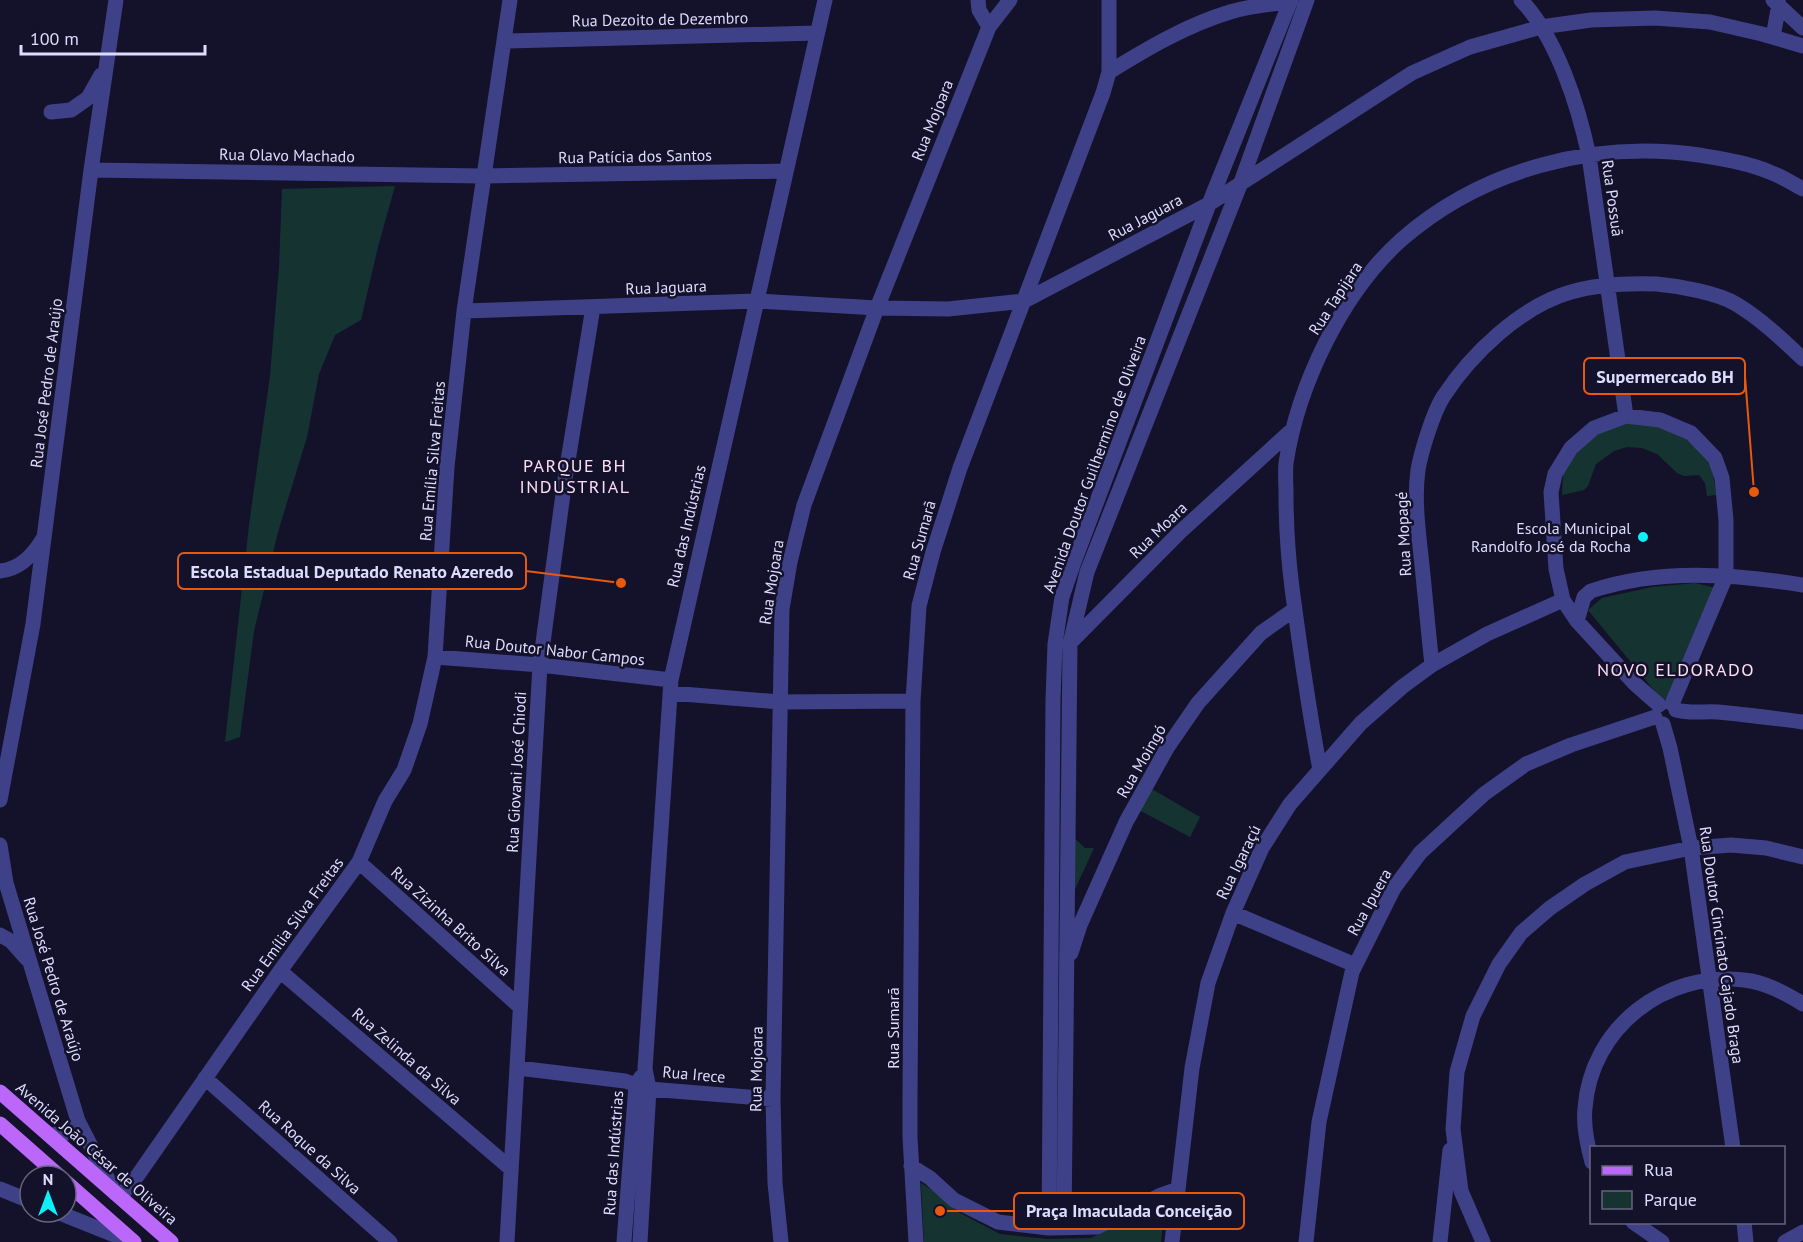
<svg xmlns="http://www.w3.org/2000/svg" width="1803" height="1242" font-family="'PT Sans',sans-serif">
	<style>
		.green { fill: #153431 }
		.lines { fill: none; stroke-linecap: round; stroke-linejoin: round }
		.minor { stroke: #3f4188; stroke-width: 15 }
		.major { stroke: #ba67fa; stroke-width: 15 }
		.poi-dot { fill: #0feff7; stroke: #14122a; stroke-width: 2 }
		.labels { text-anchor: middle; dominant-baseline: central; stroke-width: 5; stroke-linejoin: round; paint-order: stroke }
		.street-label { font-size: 16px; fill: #dedcfe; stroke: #14122a }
		.poi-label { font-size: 16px; fill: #dedcfe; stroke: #14122a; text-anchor: end }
		.neighbourhood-label { font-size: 18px; letter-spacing: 1.5px; fill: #fedef4; stroke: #14122a }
		.leader { fill: none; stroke: #e8590c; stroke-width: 2 }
		.callout-dot { fill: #e8590c; stroke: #14122a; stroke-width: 2 }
		.callout { fill: #14122a; stroke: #e8590c; stroke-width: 2 }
		.callout-label { font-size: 18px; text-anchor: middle; font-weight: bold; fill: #dedcfe }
	</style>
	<rect width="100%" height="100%" fill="#14122a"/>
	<path class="green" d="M 395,186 L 378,247 L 361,320 L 335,335 L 319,374 L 307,437 L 278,532 L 254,631 L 240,737 L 225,742 L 249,525 L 270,376 L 279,267 L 282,189 Z
		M 1627,421 C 1656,426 1690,431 1707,458 C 1713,468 1714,484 1717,495 L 1707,496 L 1705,483 L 1699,475 L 1684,476 L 1677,473 L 1657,454 L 1642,448 L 1627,447 L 1614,451 L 1596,464 L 1588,486 L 1584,490 L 1562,495 L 1563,474 L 1577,451 L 1598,432 Z
		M 1695,583 L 1716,588 L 1669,699 L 1662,700 L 1588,610 L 1602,598 L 1652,587 Z
		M 1150,788 L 1200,817 L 1190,837 L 1139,810 Z
		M 1072,836 L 1085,848 L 1094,848 L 1071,898 Z
		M 921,1183 L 937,1193 L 960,1213 L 1000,1234 L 1047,1239 L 1091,1238 L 1165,1202 L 1161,1242 L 924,1242 Z"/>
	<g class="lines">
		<path class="minor" d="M 978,0 L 979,10 L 989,27
			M 1521,0 C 1557,38 1578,105 1589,156 L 1626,416
			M 1773,0 L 1803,28
			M 1773,37 L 1779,4
			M 504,41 L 817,33
			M 1109,72 C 1148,48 1187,25 1230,12 C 1250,6 1270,4 1290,2
			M 51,112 L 71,110 L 88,98 L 101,75
			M 91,170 L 483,176 L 786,171
			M 464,311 L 756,301 L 877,308 L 948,309 L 1024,301 L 1209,204 L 1412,73 L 1470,47 L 1541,27 L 1591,20 L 1655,18 L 1710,22 L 1762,34 L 1803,46
			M 0,571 C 21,569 34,554 44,537
			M 1577,621 L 1584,597 L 1591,591 C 1660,568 1732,574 1803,585
			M 1071,642 L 1180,532 L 1293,429
			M 435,657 L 540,665 L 671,680
			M 1432,665 C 1428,629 1425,593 1421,556 C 1418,528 1414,499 1418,470 C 1421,452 1433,413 1443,397 C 1471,354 1521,306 1571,292 C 1598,284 1629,283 1657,284 C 1679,286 1718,293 1736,304 C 1761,319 1783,340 1803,359
			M 670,693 L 780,702 L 913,701
			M 1659,705 L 1634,683 L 1577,621 L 1563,600 L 1556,569 L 1551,492 L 1555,474 L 1571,448 L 1594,428 L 1626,416 L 1660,420 L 1691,433 L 1715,458 L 1722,478 L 1726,520 L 1726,576 L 1672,704
			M 1676,710 C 1691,714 1704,711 1718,712 C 1747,715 1775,718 1803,722
			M 1663,724 L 1670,748 L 1691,848 L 1733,1148
			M 1320,770 C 1309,710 1300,649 1292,588 C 1288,556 1286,525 1286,493 C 1286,483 1285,473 1286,463 C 1298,385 1342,293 1401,240 C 1482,169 1594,140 1699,155 C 1723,159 1750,163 1772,173 C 1783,177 1793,184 1803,189
			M 0,800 L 33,624 L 91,170 L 116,0
			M 0,845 L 6,883 L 78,1121 L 115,1193
			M 359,862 L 520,1007
			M 1233,913 L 1355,965
			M 0,935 L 11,941 L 27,959
			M 1071,953 L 1080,925 L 1126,822 L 1167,748 L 1198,703 L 1261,633 L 1295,609
			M 280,971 L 510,1168
			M 518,1068 L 625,1081 L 649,1089 L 773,1099
			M 205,1078 L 390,1242
			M 50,1135 C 63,1134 72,1135 78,1121
			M 1592,1162 C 1587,1144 1583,1126 1585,1108 C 1591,1027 1665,971 1744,980 C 1765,982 1785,993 1803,1004
			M 911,1166 L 930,1178 L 954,1200 L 998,1222 L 1049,1228 L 1097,1227 L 1161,1195 L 1178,1189
			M 0,1189 L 30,1201
			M 120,1197 L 138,1175 L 280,971 L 359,862 L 385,801 L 404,770 L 420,724 L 435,657 L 447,467 L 464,311 L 510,0
			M 57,1212 L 132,1242
			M 1633,1222 L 1662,1242
			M 1744,1222 L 1746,1242
			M 1064,1227 L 1070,644 L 1087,572 L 1240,185 L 1307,0
			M 1049,1228 L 1053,700 L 1055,644 L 1062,597 L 1074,562 L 1209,204 L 1291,0
			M 507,1242 L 540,665 L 565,479 L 593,307
			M 624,1242 L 636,1085 L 641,1077
			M 640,1242 L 649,1089 L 645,1069 L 671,680 L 825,0
			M 781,1242 L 775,1183 L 773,1099 L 782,609 L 790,562 L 804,505 L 877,308 L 989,27 L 1010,0
			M 916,1242 L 910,1137 L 910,1096 L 913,701 L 919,606 L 933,552 L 960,468 L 1103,93 L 1109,72 L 1109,0
			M 1172,1242 L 1192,1068 L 1208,983 L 1233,913 L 1262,848 L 1290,804 L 1361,723 L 1402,687 L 1432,665 L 1487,634 L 1563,600
			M 1306,1242 L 1319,1122 L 1352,972 L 1394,888 L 1420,853 L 1484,794 L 1526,764 L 1571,745 L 1655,717
			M 1440,1242 L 1450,1150
			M 1483,1242 L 1461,1191 L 1453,1129 L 1457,1072 L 1473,1016 L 1499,964 L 1521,933 L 1550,908 L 1585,884 L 1625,862 L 1691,848 L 1731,845 L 1766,848 L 1803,857
			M 1785,1242 L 1803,1232"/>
		<path class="major" d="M 0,1092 L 171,1242
			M 0,1124 L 59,1176
			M 66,1182 L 134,1242"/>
	</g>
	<circle class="poi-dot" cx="1643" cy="537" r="6"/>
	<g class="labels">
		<g class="street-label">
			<text transform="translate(660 19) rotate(-1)">Rua Dezoito de Dezembro</text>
			<text transform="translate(932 120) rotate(-68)">Rua Mojoara</text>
			<text transform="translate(287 155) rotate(1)">Rua Olavo Machado</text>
			<text transform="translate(635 156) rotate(-1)">Rua Patícia dos Santos</text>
			<text transform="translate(1613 198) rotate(82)">Rua Possuã</text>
			<text transform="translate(1145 217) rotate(-28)">Rua Jaguara</text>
			<text transform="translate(666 287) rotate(-2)">Rua Jaguara</text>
			<text transform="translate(1335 298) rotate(-57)">Rua Tapijara</text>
			<text transform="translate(46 383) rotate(-83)">Rua José Pedro de Araújo</text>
			<text transform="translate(432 461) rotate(-85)">Rua Emília Silva Freitas</text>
			<text transform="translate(1094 464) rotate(-70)">Avenida Doutor Guilhermino de Oliveira</text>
			<text transform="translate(686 526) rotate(-77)">Rua das Indústrias</text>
			<text transform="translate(1158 530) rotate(-44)">Rua Moara</text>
			<text transform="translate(1403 534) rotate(-93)">Rua Mopagé</text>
			<text transform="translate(919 540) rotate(-74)">Rua Sumarã</text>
			<text transform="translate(771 582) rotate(-81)">Rua Mojoara</text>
			<text transform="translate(555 650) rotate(6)">Rua Doutor Nabor Campos</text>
			<text transform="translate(1141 761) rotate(-60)">Rua Moingó</text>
			<text transform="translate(516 772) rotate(-87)">Rua Giovani José Chiodi</text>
			<text transform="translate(1238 862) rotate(-64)">Rua Igaraçú</text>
			<text transform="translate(1369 902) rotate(-61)">Rua Ipuera</text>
			<text transform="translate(451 921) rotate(42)">Rua Zizinha Brito Silva</text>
			<text transform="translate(292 924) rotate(-54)">Rua Emília Silva Freitas</text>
			<text transform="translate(1722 945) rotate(82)">Rua Doutor Cincinato Cajado Braga</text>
			<text transform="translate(54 979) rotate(73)">Rua José Pedro de Araújo</text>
			<text transform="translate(893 1028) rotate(-90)">Rua Sumarã</text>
			<text transform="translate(407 1056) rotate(41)">Rua Zelinda da Silva</text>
			<text transform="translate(756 1069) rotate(-89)">Rua Mojoara</text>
			<text transform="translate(694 1074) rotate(5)">Rua Irece</text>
			<text transform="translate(310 1147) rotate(42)">Rua Roque da Silva</text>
			<text transform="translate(97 1153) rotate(41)">Avenida João César de Oliveira</text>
			<text transform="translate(613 1153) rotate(-86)">Rua das Indústrias</text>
		</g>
		<g class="poi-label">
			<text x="1631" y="528">Escola Municipal<tspan x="1631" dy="18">Randolfo José da Rocha</tspan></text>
		</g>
		<g class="neighbourhood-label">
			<text x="575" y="465">PARQUE BH<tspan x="575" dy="21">INDUSTRIAL</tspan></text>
			<text x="1676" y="669">NOVO ELDORADO</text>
		</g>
	</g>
	<path class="leader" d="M1754 492L1745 376M621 583L526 571M940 1211L1014 1211"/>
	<g class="callout-dot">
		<circle cx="1754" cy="492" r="6"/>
		<circle cx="621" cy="583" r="6"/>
		<circle cx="940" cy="1211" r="6"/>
	</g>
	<g class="callout">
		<rect x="1584" y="358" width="161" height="36" rx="6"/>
		<rect x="178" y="553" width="348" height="36" rx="6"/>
		<rect x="1014" y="1193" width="230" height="36" rx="6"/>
	</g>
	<g class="callout-label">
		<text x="1665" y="383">Supermercado BH</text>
		<text x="352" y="578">Escola Estadual Deputado Renato Azeredo</text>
		<text x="1129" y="1217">Praça Imaculada Conceição</text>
	</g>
	<rect x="1590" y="1146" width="195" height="78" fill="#14122a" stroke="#65637f" stroke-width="1.5"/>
	<rect x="1602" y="1166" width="30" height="9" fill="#ba67fa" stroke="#65637f" stroke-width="1.5"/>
	<text x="1644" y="1176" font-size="18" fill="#dedcfe">Rua</text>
	<rect x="1602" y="1191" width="30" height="18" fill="#153431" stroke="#65637f" stroke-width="1.5"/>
	<text x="1644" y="1206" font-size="18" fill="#dedcfe">Parque</text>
	<g transform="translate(48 1194)"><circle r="28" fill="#14122a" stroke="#65637f" stroke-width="1.5"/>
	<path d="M0-4.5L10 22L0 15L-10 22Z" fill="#0feff7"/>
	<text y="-9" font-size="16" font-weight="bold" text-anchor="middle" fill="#dedcfe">N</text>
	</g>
	<path d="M21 45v9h184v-9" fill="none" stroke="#dedcfe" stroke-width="3"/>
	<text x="30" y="45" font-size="18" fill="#dedcfe" stroke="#14122a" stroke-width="4.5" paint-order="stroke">100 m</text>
</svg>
